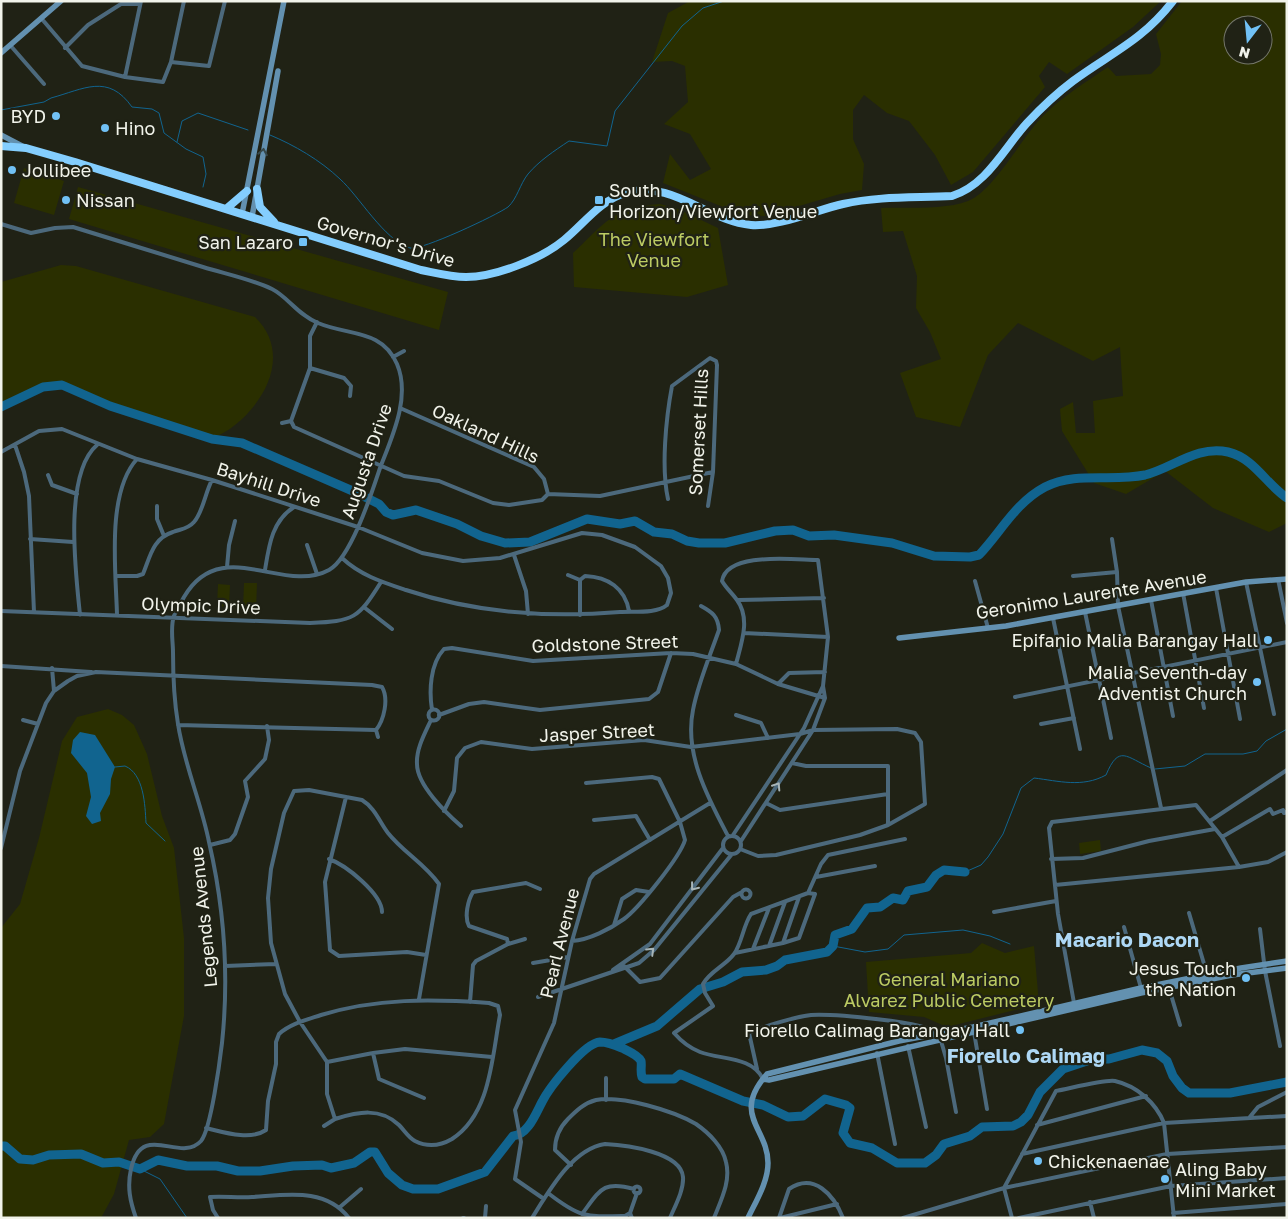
<svg xmlns="http://www.w3.org/2000/svg" width="1288" height="1219" font-family="'Golos Text',sans-serif">
	<style>
		.green { fill: #2a2f00; fill-rule: evenodd }
		.water { fill: #11648f }
		.lines { fill: none; stroke-linecap: round; stroke-linejoin: round }
		.stream { stroke: #11648f; stroke-width: 1 }
		.river { stroke: #11648f; stroke-width: 9 }
		.street { stroke: #4c697c; stroke-width: 4 }
		.secondary { stroke: #6391b0; stroke-width: 5.5 }
		.highway { stroke: #84cefe; stroke-width: 8 }
		.oneway { stroke: #37494b }
		.oneway2 { stroke: #a7b5b8 }
		.poi-dot { fill: #71c1f5; stroke: #202215; stroke-width: 2 }
		.labels { text-anchor: middle; dominant-baseline: central; stroke-width: 4.5; stroke-linejoin: round; paint-order: stroke }
		.poi-label { font-size: 18px; fill: #f1f3ea; stroke: #202215; text-anchor: end }
		.park-label { font-size: 18px; fill: #bccb63; stroke: #202215 }
		.street-label { font-size: 18px; fill: #f1f3ea; stroke: #202215 }
		.quarter-label { font-size: 20px; font-weight: bold; fill: #aed8f5; stroke: #202215 }
	</style>
	<rect width="100%" height="100%" fill="#202215"/>
	<path class="green" d="M 690,1 L 1161,1 L 1133,27 L 1067,74 L 1049,62 L 1039,76 L 1045,87 L 973,172 L 951,185 L 935,155 L 909,121 L 887,113 L 864,95 L 853,110 L 853,139 L 864,164 L 862,190 L 840,194 L 765,216 L 743,215 L 663,183 L 670,154 L 690,180 L 711,169 L 690,134 L 664,124 L 688,102 L 685,66 L 672,61 L 652,62 L 668,13 Z
		M 1182,1 L 1287,1 L 1287,523 L 1269,532 L 1213,508 L 1165,471 L 1126,494 L 1094,483 L 1062,431 L 1060,409 L 1073,402 L 1076,433 L 1095,433 L 1093,401 L 1123,396 L 1120,347 L 1093,361 L 1018,323 L 988,355 L 960,427 L 916,417 L 900,373 L 941,359 L 930,332 L 916,308 L 917,276 L 903,231 L 883,232 L 881,208 C 907,207 945,210 968,201 C 995,190 1022,136 1044,115 C 1063,96 1086,82 1108,67 L 1116,76 L 1151,74 L 1160,65 L 1161,54 L 1156,34 ZM 1233,25 L 1263,25 L 1263,55 L 1233,55 Z
		M 24,168 L 64,181 L 54,215 L 14,203 Z
		M 78,187 L 448,292 L 439,330 L 69,219 Z
		M 660,204 L 678,209 L 718,228 L 728,285 L 687,297 L 574,287 L 573,253 C 606,222 612,208 660,204 Z
		M 61,265 L 76,266 L 255,317 C 290,351 269,398 235,425 C 228,431 219,435 212,439 L 110,406 L 62,385 L 43,387 L 1,407 L 1,282 Z
		M 244,583 L 257,583 L 256,610 L 243,609 Z
		M 218,584 L 230,585 L 229,607 L 217,606 Z
		M 108,709 L 122,715 L 134,725 L 147,754 L 162,816 L 174,848 L 184,938 L 184,1016 L 164,1124 L 150,1137 L 129,1140 L 114,1194 L 101,1218 L 1,1218 L 1,928 L 20,904 L 39,838 L 62,741 L 77,717 Z
		M 1100,840 L 1101,851 L 1080,854 L 1079,843 Z
		M 982,943 L 1005,953 L 1034,946 L 1039,1004 L 947,1027 L 924,1017 L 869,1012 L 866,962 L 971,953 Z"/>
	<path class="water" d="M 80,732 L 95,735 L 115,767 L 111,779 L 110,794 L 100,813 L 101,821 L 92,824 L 86,816 L 91,797 L 87,773 L 71,753 L 73,740 Z"/>
	<g class="lines">
		<path class="stream" d="M 1,110 L 44,102 L 51,98 C 84,89 108,73 132,107 L 152,109 L 159,113 L 164,133 L 186,149 L 203,157 L 206,174 L 203,187
			M 270,135 C 294,145 320,160 340,179 C 359,196 384,240 410,248 C 421,251 497,215 508,207 C 517,199 520,184 528,174 C 539,161 554,151 569,141 L 607,146 L 615,111 L 682,26 L 703,8 L 724,1
			M 177,142 L 182,121 L 198,113 L 248,130
			M 115,767 L 125,766 C 144,774 145,805 146,823 L 165,841
			M 1155,769 L 1185,766 L 1205,754 L 1243,754 L 1257,751 L 1266,741 L 1287,729
			M 965,872 L 981,865 L 988,857 L 1003,834 L 1021,788 L 1034,778 C 1059,781 1082,788 1106,775 C 1119,744 1126,757 1151,768
			M 833,946 L 865,952 L 888,949 L 904,935 L 963,930 L 990,936 L 1010,944
			M 140,1169 L 160,1179 L 187,1218"/>
		<path class="river" d="M 1,407 L 43,387 L 62,385 L 110,406 L 212,439 L 242,443 L 355,492 L 379,504 L 386,512 L 393,515 L 416,510 L 457,524 L 481,536 L 505,543 L 530,542 L 587,519 L 620,524 L 635,521 L 654,532 L 672,534 L 687,541 L 699,543 L 725,543 L 775,531 L 793,530 L 809,536 L 834,535 L 892,543 L 934,556 L 970,557 L 979,555 C 1001,532 1015,503 1045,487 C 1076,471 1111,482 1145,475 C 1173,468 1197,445 1228,452 C 1254,458 1266,484 1287,498
			M 614,1044 L 657,1026 L 700,989 L 723,982 L 742,972 L 766,970 L 777,966 L 785,960 L 827,952 L 833,946 L 835,935 L 852,929 L 867,908 L 880,907 L 893,898 L 903,900 L 908,891 L 927,887 L 936,875 L 944,870 L 965,872
			M 1,1146 L 5,1146 L 20,1159 L 33,1160 L 49,1155 L 81,1154 L 103,1163 L 119,1162 L 140,1169 L 158,1160 L 187,1166 L 217,1166 L 238,1171 L 260,1171 L 293,1166 L 322,1165 L 331,1168 L 354,1163 L 370,1152 L 375,1152 L 388,1173 L 402,1185 L 413,1189 L 438,1189 L 485,1172 L 513,1136 C 528,1135 536,1113 542,1102 C 549,1088 584,1043 600,1042 C 607,1042 615,1045 622,1048 C 628,1051 638,1055 641,1061 C 642,1066 640,1071 642,1077 L 645,1079 L 674,1079 L 680,1074 L 743,1101 L 763,1105 L 788,1117 L 803,1116 L 825,1099 L 846,1105 L 850,1108 L 843,1133 L 850,1143 L 872,1148 L 897,1163 L 925,1163 L 936,1155 L 944,1144 L 970,1136 L 982,1127 L 1013,1126 L 1021,1122 L 1028,1115 L 1040,1092 L 1063,1069 L 1093,1059 L 1109,1059 L 1142,1050 L 1157,1053 L 1167,1061 L 1173,1076 L 1182,1088 L 1189,1093 L 1230,1093 L 1287,1082"/>
		<path class="street" d="M 41,18 L 82,66 L 125,77 L 163,82 L 171,62 L 184,1
			M 10,45 L 44,84
			M 65,48 L 88,25 L 121,4 L 140,4
			M 171,62 L 209,66 L 225,1
			M 125,77 L 141,1
			M 1,224 L 31,233 L 55,228 L 73,227 C 116,240 160,254 203,267 C 226,274 251,279 272,289 C 288,297 298,315 318,323 C 349,336 382,329 397,364 C 411,397 392,437 380,468 C 372,492 351,558 329,570 C 283,595 221,534 184,597 C 181,603 176,610 174,616 C 170,627 173,641 173,652 C 173,676 174,700 178,724 C 184,764 201,802 209,842 C 224,907 229,977 222,1043 C 220,1060 211,1129 201,1141 C 180,1164 142,1120 131,1169 C 127,1187 130,1201 136,1218
			M 317,322 L 310,336 L 310,368 L 291,421 L 294,427 L 404,476 L 439,481 L 493,503 L 509,505 L 542,500 L 548,494
			M 393,357 L 404,351
			M 310,368 L 344,378 L 351,386 L 350,396
			M 400,408 L 534,467 L 544,479 L 548,494
			M 282,423 L 291,421
			M 15,445 L 24,472 L 29,496 L 34,612
			M 1,452 L 39,431 L 62,429 L 137,459 L 212,480 L 358,527 L 422,553 L 463,561 L 500,558 L 582,533 L 602,535 L 635,547 L 661,566 L 668,578 L 671,593 L 667,605
			M 48,475 L 52,485 L 77,494
			M 548,494 L 600,496 L 713,472
			M 668,499 C 661,468 666,418 672,386 L 710,358 L 716,361 L 717,365 L 713,472 L 708,506
			M 157,506 L 157,519 L 164,536
			M 30,539 L 73,542
			M 1112,539 L 1117,572 L 1118,606 L 1161,808
			M 307,545 L 317,574
			M 514,555 L 526,591 L 528,614
			M 342,558 C 360,575 382,582 406,590 C 475,613 547,618 620,612 C 634,611 656,614 667,605
			M 227,567 L 229,545 L 235,521
			M 265,570 C 269,545 272,521 294,507
			M 568,575 L 580,580
			M 116,576 L 137,576 L 143,574 C 150,557 153,538 173,532 C 181,529 188,529 194,522 C 203,512 205,493 212,480
			M 1073,576 L 1117,572
			M 1278,579 L 1287,623
			M 975,581 L 988,628
			M 1246,582 L 1274,714
			M 1216,588 L 1240,719
			M 1183,593 L 1204,708
			M 738,600 L 824,598
			M 1151,600 L 1173,716
			M 701,606 C 712,612 718,616 719,630 C 710,656 698,683 693,710 C 684,754 708,798 728,836
			M 365,608 L 392,629
			M 1,611 L 310,623 C 354,621 358,619 381,582
			M 1085,612 L 1111,738
			M 80,615 C 76,575 63,474 97,445
			M 117,615 C 116,572 106,493 137,459
			M 580,615 L 580,580 L 585,576 C 608,577 625,588 629,611
			M 1053,618 L 1080,749
			M 744,633 L 828,637
			M 736,664 C 741,644 751,619 737,600 C 732,593 726,588 722,581 C 727,551 795,560 818,560 L 828,637 L 823,686 L 825,698 L 813,730 L 741,841
			M 1,666 L 91,672
			M 52,668 L 54,691
			M 778,684 L 789,673 L 825,672
			M 1015,697 L 1287,642
			M428.5 715a5.5 5.5 0 1 1 11 0a5.5 5.5 0 1 1-11 0Z
			M 432,710 C 429,691 430,664 444,649 L 452,648 L 533,661 L 671,653 L 693,654 L 736,664 L 778,684 L 825,698
			M 439,715 L 469,704 L 484,702 L 540,710 L 649,699 L 658,692 L 671,653
			M 736,715 L 761,723 L 768,738
			M 23,720 L 38,724
			M 431,720 C 425,733 416,749 417,764 C 417,785 446,813 461,826
			M 1041,724 L 1074,718
			M 376,730 L 378,737
			M 792,763 L 806,766 L 888,766 L 888,825
			M 346,797 L 325,882 L 330,950 L 339,956 L 407,952 L 426,955
			M 766,803 L 780,810 L 888,794
			M 444,811 L 454,791 L 457,758 L 465,748 L 481,742 L 532,749 L 644,740 L 691,747 L 800,734 L 813,730 L 897,729 L 915,733 L 921,742 L 925,804 L 888,825 L 860,835 L 776,855 L 758,856 L 740,849
			M 594,820 L 636,816 L 650,840
			M 1210,821 L 1287,770
			M 733,835 L 804,728 L 823,686
			M723 845a9 9 0 1 1 18 0a9 9 0 1 1-18 0Z
			M 1222,837 L 1270,809 L 1273,814 L 1283,810 L 1284,813 L 1287,812
			M 210,845 L 230,840 L 235,834 L 248,797 L 245,781 L 265,759 L 269,740 L 267,726
			M 1,848 L 20,771 L 46,703 L 54,691 L 68,681 L 77,676 L 96,672 L 372,685 L 382,687 C 389,699 384,720 376,730 L 178,725
			M 329,859 C 346,865 382,894 382,912
			M 1051,859 L 1083,858 L 1149,841 L 1215,829
			M 816,877 L 875,866
			M 1055,885 L 1239,867 L 1268,862 L 1287,852
			M741.5 894a4.5 4.5 0 1 1 9 0a4.5 4.5 0 1 1-9 0Z
			M 994,912 L 1056,901
			M 1189,913 L 1207,974
			M 614,925 L 622,899 L 636,890 L 649,892
			M 1124,927 L 1141,988
			M 1260,929 L 1265,971 L 1280,1046
			M 572,941 C 589,940 610,929 624,919 C 639,908 680,857 685,840 L 680,822 L 659,779 L 652,777 L 586,783
			M 783,943 L 799,938 L 815,894 L 808,893
			M 508,944 L 525,939
			M 769,946 L 785,902
			M 753,949 L 769,908
			M 735,953 L 783,943 L 799,897
			M 533,963 L 568,957
			M 225,966 L 276,964
			M 624,966 L 640,982 L 660,978 L 733,897 L 742,892
			M 613,970 L 650,944 L 723,848
			M 1169,988 L 1180,1025
			M 538,997 L 639,963 L 654,950 L 732,854
			M 470,1002 L 473,965 L 476,961 L 508,944 L 507,939 L 469,926 C 464,917 468,900 473,892 L 526,883 L 540,889
			M 1074,1003 L 1058,914 L 1049,828 L 1052,822 L 1196,805 L 1222,837 L 1239,867
			M 974,1032 L 987,1109
			M 908,1046 L 926,1127
			M 373,1053 L 379,1079 L 424,1098
			M 877,1053 L 895,1144
			M 327,1062 L 373,1053 L 405,1049 L 492,1057
			M 757,1069 L 749,1033 C 764,1026 795,1017 811,1015 C 831,1014 927,1021 939,1034 L 946,1058 L 956,1112
			M 606,1078 L 606,1100
			M 763,1079 C 752,1056 721,1060 700,1052 C 690,1048 681,1041 674,1033 L 713,1006 L 705,993 L 703,984 C 710,971 725,966 734,954 C 742,943 743,926 751,914 L 808,893 L 821,864 L 828,855 L 905,839
			M 1249,1118 L 1258,1107 L 1287,1092
			M 1037,1125 L 1146,1096
			M 324,1126 L 335,1119
			M 206,1128 C 223,1132 250,1141 266,1130 L 268,1101 L 276,1064 L 276,1042 L 279,1034 C 290,1024 306,1020 321,1015 C 377,998 431,999 489,1003 L 498,1006 L 500,1015 C 492,1056 491,1114 452,1139 C 440,1146 427,1147 415,1141 C 408,1137 405,1131 399,1125 C 380,1107 358,1112 335,1119 L 327,1094 L 327,1062 L 300,1022 L 285,994 L 271,943 L 268,898 L 271,869 L 284,813 L 294,791 L 309,790 L 362,800 C 375,808 379,821 388,833 C 403,852 425,864 439,884 L 419,999
			M 1022,1154 L 1164,1123 L 1287,1116
			M 571,1165 L 555,1150 C 555,1138 560,1127 568,1119 C 576,1111 584,1103 596,1100 C 621,1095 674,1111 696,1124 C 709,1133 723,1147 726,1162 C 731,1181 721,1200 714,1218
			M633.5 1190a3.5 3.5 0 1 1 7 0a3.5 3.5 0 1 1-7 0Z
			M 1004,1188 L 1056,1091 C 1068,1089 1105,1079 1115,1081 C 1137,1086 1156,1103 1164,1123 L 1174,1218
			M 1004,1188 L 1012,1218
			M 548,1193 C 580,1218 586,1217 625,1216 L 630,1213 L 632,1218
			M 544,1199 L 515,1179 L 521,1142 L 515,1110 L 554,1023 L 572,941 L 590,879 L 594,874 L 710,803
			M 1090,1202 L 1094,1218
			M 340,1207 L 361,1189
			M 630,1213 L 637,1193
			M 1173,1213 L 1287,1204
			M 582,1214 C 600,1190 603,1180 634,1189
			M 218,1218 L 213,1210 L 210,1197 C 224,1196 238,1198 252,1197 C 286,1195 325,1187 349,1218
			M 463,1218 L 464,1218
			M 485,1218 L 486,1206
			M 532,1218 C 549,1191 572,1149 605,1144 C 626,1145 681,1152 683,1177 C 684,1190 675,1206 670,1218
			M 779,1218 L 789,1189 C 814,1172 834,1195 843,1218
			M 780,1218 L 837,1204
			M 903,1218 L 1004,1188 L 1167,1154 L 1287,1147
			M 1019,1218 L 1171,1186 L 1287,1178"/>
		<path class="secondary" d="M 1,53 L 61,1
			M 1,135 L 24,147
			M 242,214 L 284,1
			M 252,217 L 278,71
			M 899,638 L 1006,626 L 1246,582 L 1287,579
			M 763,1079 L 769,1080 L 1141,993 L 1232,975 L 1287,968
			M 748,1218 C 756,1201 768,1182 768,1163 C 768,1128 731,1115 767,1074 L 899,1041 L 973,1027 L 1141,988 L 1241,968 L 1287,961"/>
		<path class="highway" d="M 1,146 L 26,148 L 75,162 L 421,270 C 436,273 451,277 466,277 C 495,277 541,259 564,240 C 584,224 600,200 626,193 C 672,179 707,221 751,225 C 779,227 816,210 843,204 C 879,196 916,198 952,196 C 987,185 1004,148 1027,123 C 1041,108 1057,93 1073,81 C 1111,53 1142,41 1173,1
			M 257,189 L 260,207 L 274,222
			M 226,209 L 247,191"/>
	</g>
	<defs><path id="oneway-chevron" d="M-2-3.5L2.5 0L-2 3.5" fill="none" stroke-width="1.6" stroke-linecap="round" stroke-linejoin="round" transform="scale(1.25)"/></defs>
	<use class="oneway" href="#oneway-chevron" transform="translate(263 152) rotate(-80)"/>
	<g class="oneway2">
		<use href="#oneway-chevron" transform="translate(777 786) rotate(-57)"/>
		<use href="#oneway-chevron" transform="translate(694 887) rotate(128)"/>
		<use href="#oneway-chevron" transform="translate(651 951) rotate(-44)"/>
	</g>
	<g class="poi-dot">
		<circle cx="56" cy="116" r="5"/>
		<circle cx="105" cy="128" r="5"/>
		<circle cx="12" cy="170" r="5"/>
		<circle cx="66" cy="200" r="5"/>
		<rect x="594" y="195" width="10" height="10" rx="2.5"/>
		<rect x="298" y="237" width="10" height="10" rx="2.5"/>
		<circle cx="1268" cy="640" r="5"/>
		<circle cx="1257" cy="682" r="5"/>
		<circle cx="1246" cy="978" r="5"/>
		<circle cx="1020" cy="1030" r="5"/>
		<circle cx="1038" cy="1161" r="5"/>
		<circle cx="1165" cy="1179" r="5"/>
	</g>
	<g class="labels">
		<g class="poi-label">
			<text x="46" y="116">BYD</text>
			<text x="115" y="128" text-anchor="start">Hino</text>
			<text x="22" y="170" text-anchor="start">Jollibee</text>
			<text x="609" y="190" text-anchor="start">South<tspan x="609" dy="21">Horizon/Viewfort Venue</tspan></text>
			<text x="76" y="200" text-anchor="start">Nissan</text>
			<text x="293" y="242">San Lazaro</text>
			<text x="1258" y="640">Epifanio Malia Barangay Hall</text>
			<text x="1247" y="672">Malia Seventh-day<tspan x="1247" dy="21">Adventist Church</tspan></text>
			<text x="1236" y="968">Jesus Touch<tspan x="1236" dy="21">the Nation</tspan></text>
			<text x="1010" y="1030">Fiorello Calimag Barangay Hall</text>
			<text x="1048" y="1161" text-anchor="start">Chickenaenae</text>
			<text x="1175" y="1169" text-anchor="start">Aling Baby<tspan x="1175" dy="21">Mini Market</tspan></text>
		</g>
		<g class="park-label">
			<text x="654" y="239">The Viewfort<tspan x="654" dy="21">Venue</tspan></text>
			<text x="949" y="979">General Mariano<tspan x="949" dy="21">Alvarez Public Cemetery</tspan></text>
		</g>
		<g class="street-label">
			<text transform="translate(386 241) rotate(16)">Governor's Drive</text>
			<text transform="translate(698 432) rotate(-87)">Somerset Hills</text>
			<text transform="translate(486 433) rotate(25)">Oakland Hills</text>
			<text transform="translate(366 461) rotate(-71)">Augusta Drive</text>
			<text transform="translate(269 484) rotate(18)">Bayhill Drive</text>
			<text transform="translate(1091 594) rotate(-9)">Geronimo Laurente Avenue</text>
			<text transform="translate(201 605) rotate(2)">Olympic Drive</text>
			<text transform="translate(605 643) rotate(-2)">Goldstone Street</text>
			<text transform="translate(597 732) rotate(-3)">Jasper Street</text>
			<text transform="translate(203 917) rotate(-96)">Legends Avenue</text>
			<text transform="translate(559 943) rotate(-76)">Pearl Avenue</text>
		</g>
		<g class="quarter-label">
			<text x="1127" y="939">Macario Dacon</text>
			<text x="1026" y="1055">Fiorello Calimag</text>
		</g>
	</g>
	<rect width="1288" height="1219" fill="none" stroke="#f1f3ea" stroke-width="5"/>
	<g transform="translate(1248 40) rotate(196)"><circle r="24" fill="#202215" stroke="#74766a"/>
	<path d="M0-4L9 19L0 12L-9 19Z" fill="#71c1f5"/>
	<text y="-8" font-size="14" font-weight="bold" text-anchor="middle" fill="#f1f3ea">N</text>
	</g>
</svg>
